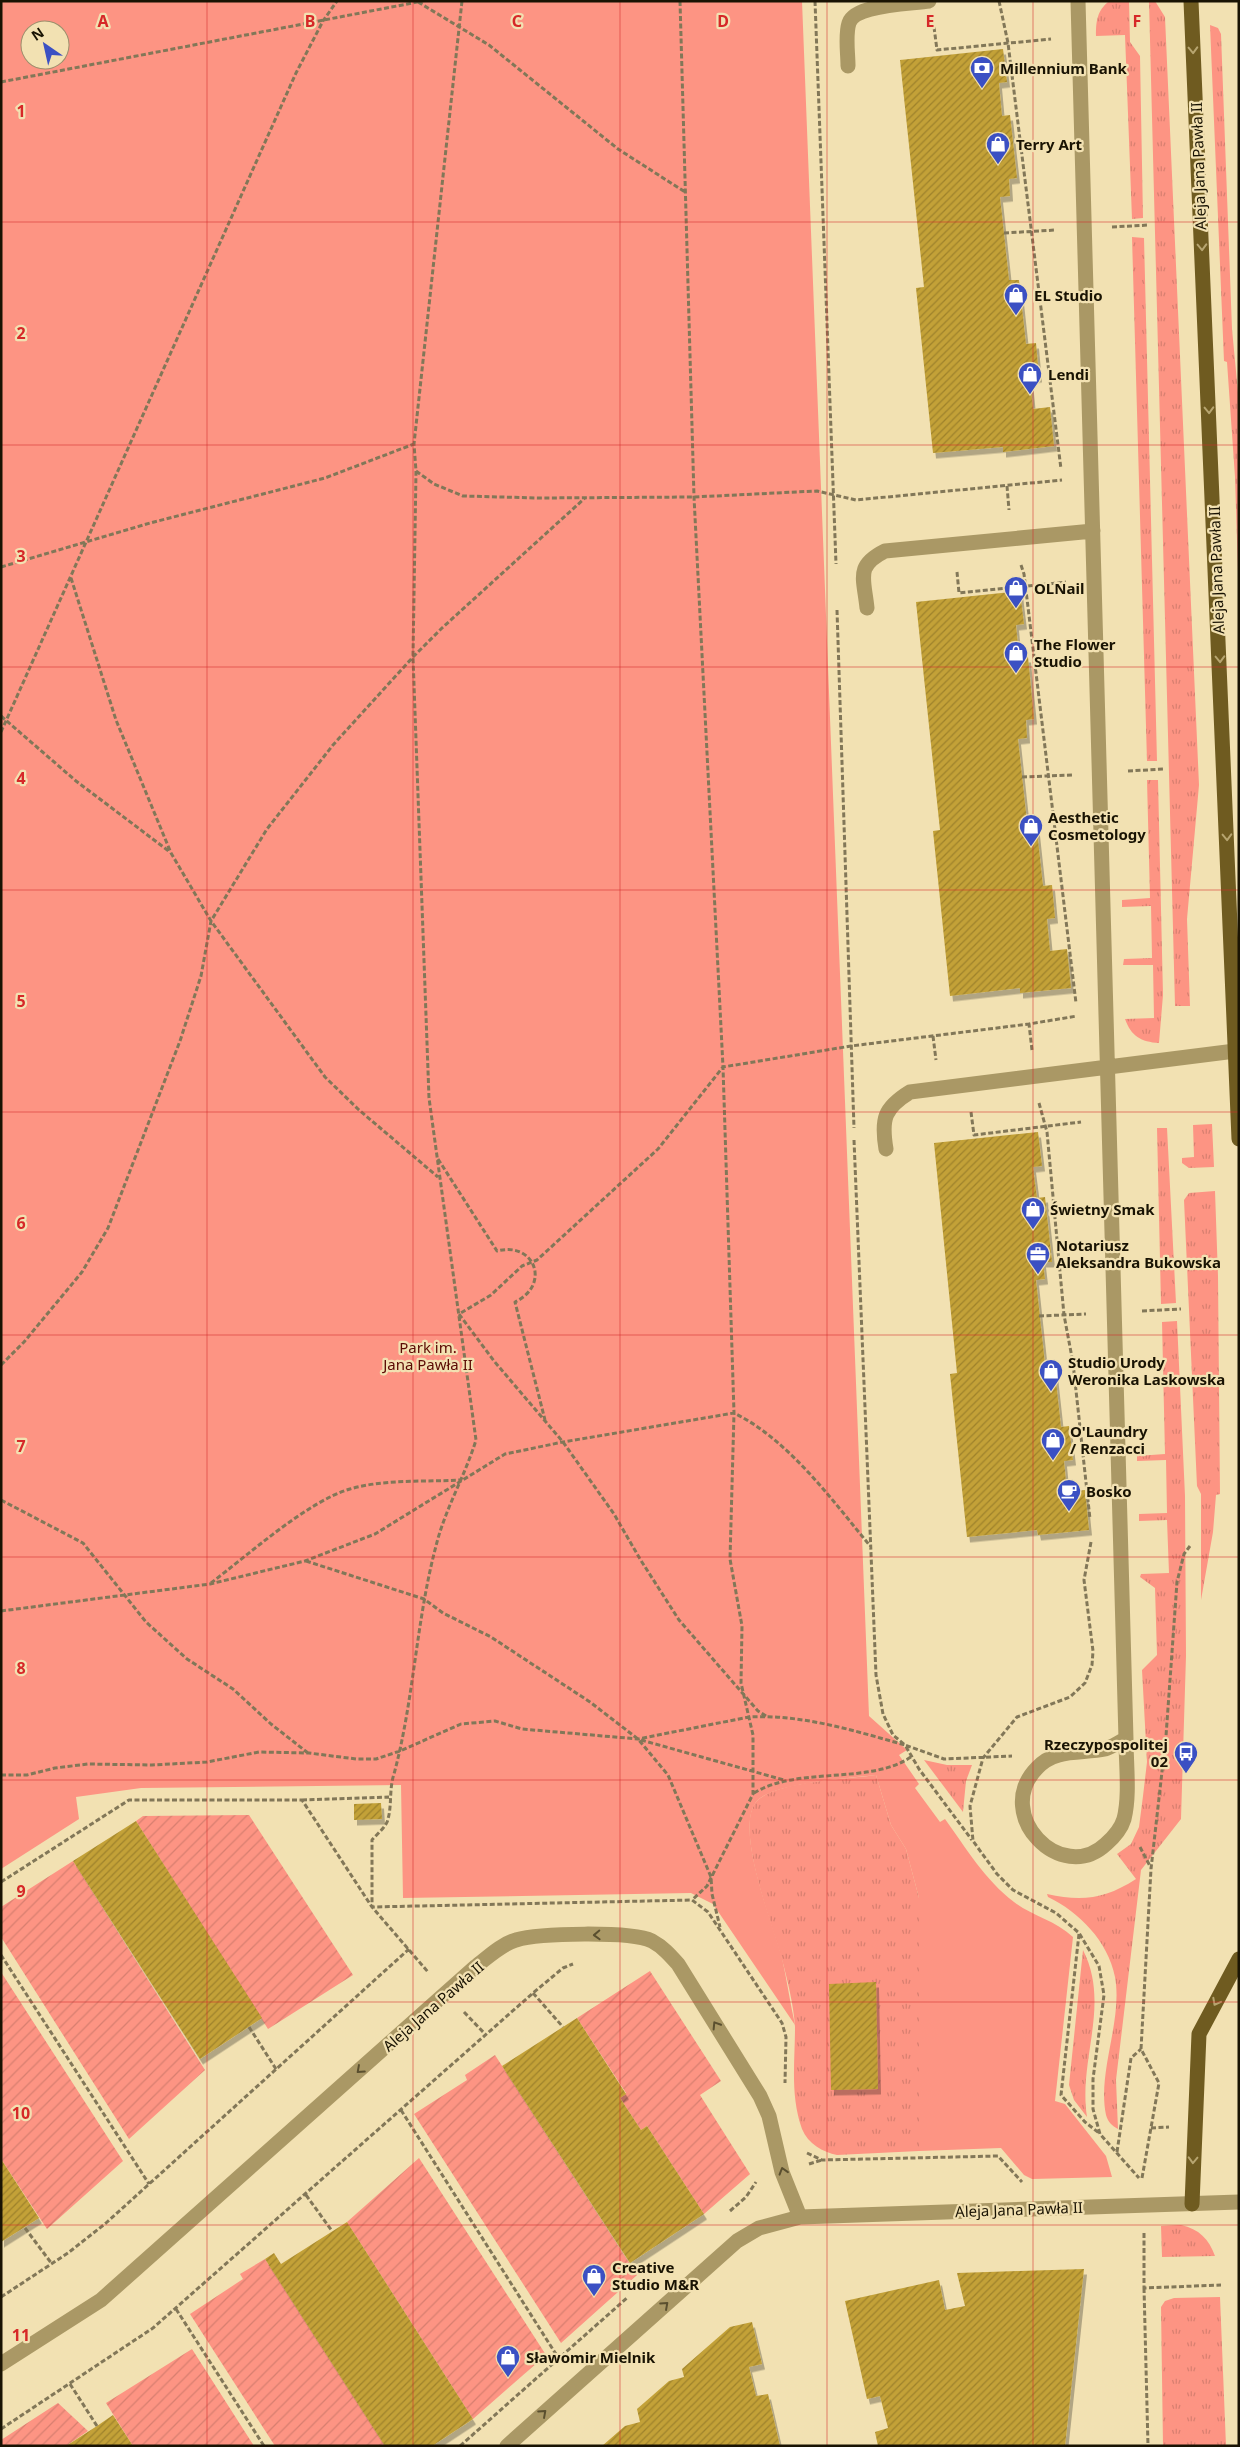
<svg xmlns="http://www.w3.org/2000/svg" width="1240" height="2447" font-family="'Noto Sans',sans-serif">
	<style>
		.grass { fill: url(#grass-tufts) }
		.park { fill: #fd9483; fill-rule: evenodd }
		.garden { fill: url(#garden-furrows) }
		.building { fill: url(#building-hatch); filter: url(#shadow) }
		.lines { fill: none; stroke-linecap: round; stroke-linejoin: round }
		.path { stroke: #827758; stroke-width: 3; stroke-dasharray: 5 2.5; stroke-linecap: butt }
		.minor { stroke: #aa9865; stroke-width: 15 }
		.major { stroke: #6f5b20; stroke-width: 15 }
		.oneway { stroke: #b7a570 }
		.oneway2 { stroke: #5a4f2f }
		.grid { fill: none; stroke: #d62828; stroke-width: 1; stroke-opacity: 0.55 }
		.labels { text-anchor: middle; dominant-baseline: central; stroke-width: 4.5; stroke-linejoin: round; paint-order: stroke }
		.poi-label { font-size: 15px; font-weight: bold; fill: #191303; stroke: #f2e1b2; text-anchor: start }
		.street-label { font-size: 15px; fill: #191303; stroke: #f2e1b2 }
		.park-label { font-size: 15px; fill: #5b0a04; stroke: #f2e1b2 }
		.grid-label { font-size: 16px; text-anchor: middle; font-weight: bold; fill: #d62828; stroke: #f2e1b2; stroke-width: 4.5; stroke-linejoin: round; paint-order: stroke }
	</style>
	<defs>
		<pattern id="grass-tufts" width="24" height="20" patternUnits="userSpaceOnUse" patternTransform="scale(1.25)"><rect width="24" height="20" fill="#fd9483"/><path d="M3 7l-1-3M5 7V3M7 7l1-3M15 17l-1-3M17 17v-4M19 17l1-3" fill="none" stroke="#d87f70"/></pattern>
		<pattern id="garden-furrows" width="10" height="10" patternUnits="userSpaceOnUse" patternTransform="scale(1.25)"><rect width="10" height="10" fill="#fd9483"/><path d="M-1 1l2-2M0 10L10 0M9 11l2-2" fill="none" stroke="#d87f70"/></pattern>
		<pattern id="building-hatch" width="6" height="6" patternUnits="userSpaceOnUse" patternTransform="scale(1.25)"><rect width="6" height="6" fill="#c3a137"/><path d="M-1 1l2-2M0 6l6-6M5 7l2-2" fill="none" stroke="#9e822c"/></pattern>
		<filter id="shadow"><feDropShadow dx="3" dy="5.5" stdDeviation="0" flood-color="#0004"/></filter>
	</defs>
	<rect width="100%" height="100%" fill="#f2e1b2"/>
	<path class="grass" d="M 1109,1 L 1129,1 L 1130,42 L 1140,56 L 1143,218 L 1132,219 L 1125,35 L 1096,36 C 1096,21 1097,11 1109,1 Z
		M 1149,1 L 1155,1 L 1165,17 L 1199,785 L 1187,919 L 1190,1006 L 1175,1006 Z
		M 1210,25 L 1218,28 L 1221,34 L 1232,329 L 1239,403 L 1239,604 L 1235,477 L 1227,362 L 1224,361 Z
		M 1132,237 L 1144,238 L 1157,761 L 1147,761 Z
		M 1147,780 L 1158,780 L 1163,995 L 1159,1043 C 1141,1042 1131,1036 1125,1019 L 1154,1018 L 1153,965 L 1123,965 L 1124,959 L 1152,958 L 1151,906 L 1122,907 L 1122,900 L 1150,898 Z
		M 1212,1124 L 1214,1167 L 1189,1168 L 1182,1163 L 1182,1158 L 1194,1157 L 1193,1125 Z
		M 1157,1128 L 1167,1128 L 1176,1303 L 1161,1304 Z
		M 1215,1191 L 1218,1276 L 1220,1494 L 1216,1495 L 1213,1532 L 1201,1600 L 1201,1494 L 1197,1486 L 1184,1200 L 1189,1193 Z
		M 1177,1321 L 1185,1496 L 1186,1656 L 1181,1819 L 1141,1870 L 1116,2080 L 1118,2129 C 1112,2126 1108,2122 1106,2115 C 1097,2071 1123,2021 1115,1977 C 1108,1941 1079,1912 1048,1897 L 1047,1894 C 1082,1902 1105,1899 1136,1879 L 1117,1854 L 1131,1844 L 1139,1827 L 1143,1796 L 1147,1762 L 1142,1670 L 1157,1655 L 1155,1588 L 1140,1577 L 1141,1574 L 1169,1573 L 1167,1520 L 1139,1521 L 1139,1514 L 1167,1513 L 1166,1460 L 1137,1461 L 1137,1456 L 1165,1454 L 1162,1322 Z
		M 924,1760 L 947,1765 L 972,1765 L 966,1781 L 963,1812 Z
		M 876,1775 L 891,1825 L 906,1849 L 919,1898 L 919,2151 L 837,2155 C 823,2152 808,2144 802,2129 C 790,2095 795,2062 795,2027 C 794,2007 787,1977 781,1956 C 773,1926 732,1823 758,1800 C 779,1781 848,1779 876,1775 Z
		M 1083,1950 C 1111,2005 1078,2059 1087,2117 L 1074,2100 L 1069,2085 Z
		M 1181,2225 C 1199,2229 1209,2239 1215,2256 L 1162,2257 L 1161,2226 Z
		M 1220,2297 L 1226,2446 L 1163,2446 L 1161,2307 L 1165,2301 L 1174,2298 Z"/>
	<path class="park" d="M 1,1 L 802,1 L 869,1716 L 907,1750 L 899,1755 L 919,1784 L 915,1788 L 940,1822 L 945,1819 C 966,1848 985,1880 1014,1902 C 1032,1916 1055,1920 1073,1937 L 1055,2101 L 1065,2104 L 1106,2156 L 1112,2177 L 1032,2179 L 1024,2175 L 1001,2148 L 919,2151 L 919,1898 L 906,1849 L 891,1825 L 876,1775 C 850,1778 775,1783 758,1800 C 732,1825 774,1926 782,1958 C 787,1980 790,2003 795,2025 L 713,1904 L 691,1893 L 403,1898 L 401,1785 L 141,1788 L 76,1797 L 79,1819 L 1,1869 ZM 30,30 L 60,30 L 60,60 L 30,60 Z"/>
	<path class="garden" d="M 249,1815 L 353,1975 L 268,2029 L 136,1821 L 143,1816 Z
		M 73,1861 L 205,2070 L 129,2139 L 1,1937 L 1,1907 Z
		M 650,1971 L 721,2081 L 700,2095 L 750,2174 L 704,2214 L 647,2126 L 641,2130 L 620,2098 L 626,2093 L 577,2018 Z
		M 1,1972 L 123,2161 L 47,2229 L 1,2159 Z
		M 495,2055 L 637,2275 L 561,2343 L 414,2114 L 467,2080 L 465,2075 Z
		M 419,2158 L 546,2355 L 473,2419 L 347,2222 Z
		M 265,2259 L 385,2446 L 275,2446 L 190,2314 L 243,2279 L 240,2274 Z
		M 192,2349 L 254,2446 L 133,2446 L 106,2403 Z
		M 58,2403 L 88,2431 L 66,2446 L 1,2446 L 1,2440 Z"/>
	<path class="building" d="M 1003,49 L 1007,82 L 999,83 L 1002,116 L 1010,115 L 1017,178 L 1009,179 L 1010,196 L 1000,197 L 1009,280 L 1019,280 L 1026,344 L 1036,343 L 1039,377 L 1030,378 L 1033,409 L 1050,407 L 1054,446 L 1003,452 L 1003,447 L 933,453 L 916,288 L 924,287 L 900,60 Z
		M 1020,591 L 1024,624 L 1016,625 L 1019,657 L 1028,657 L 1034,719 L 1026,720 L 1027,738 L 1018,739 L 1027,822 L 1036,821 L 1043,886 L 1052,885 L 1055,918 L 1047,919 L 1050,951 L 1067,949 L 1071,988 L 1020,993 L 1020,988 L 950,996 L 933,831 L 940,830 L 916,602 Z
		M 1038,1132 L 1042,1166 L 1033,1167 L 1037,1198 L 1045,1197 L 1052,1262 L 1043,1262 L 1045,1279 L 1036,1280 L 1045,1364 L 1054,1363 L 1061,1427 L 1069,1426 L 1073,1460 L 1064,1461 L 1067,1492 L 1085,1490 L 1089,1530 L 1038,1535 L 1037,1530 L 967,1537 L 950,1374 L 957,1373 L 934,1143 Z
		M 381,1803 L 382,1819 L 354,1820 L 354,1804 Z
		M 136,1821 L 262,2018 L 200,2059 L 73,1861 Z
		M 876,1982 L 878,2089 L 831,2090 L 829,1984 Z
		M 577,2018 L 626,2094 L 620,2098 L 641,2130 L 647,2126 L 704,2214 L 630,2263 L 502,2066 Z
		M 1,2159 L 39,2218 L 1,2242 Z
		M 347,2222 L 473,2419 L 432,2446 L 385,2446 L 265,2259 L 274,2253 L 281,2264 Z
		M 1084,2269 L 1065,2446 L 878,2446 L 875,2432 L 888,2428 L 880,2396 L 867,2399 L 845,2301 L 939,2280 L 945,2310 L 965,2306 L 957,2273 Z
		M 752,2322 L 762,2364 L 749,2367 L 756,2396 L 768,2394 L 780,2446 L 602,2446 L 625,2426 L 640,2422 L 637,2409 L 669,2381 L 684,2377 L 682,2369 L 730,2327 Z
		M 113,2415 L 133,2446 L 66,2446 L 97,2426 Z"/>
	<g class="lines">
		<path class="path" d="M 462,1 L 414,444 L 416,471 L 413,657 L 429,1098 L 476,1440 C 465,1476 445,1509 436,1546 C 416,1621 414,1700 394,1774 C 389,1789 392,1805 388,1819 C 387,1826 377,1834 372,1840 L 372,1907 L 692,1900 L 708,1912 L 782,2023 L 786,2037 L 785,2083
			M 680,1 L 694,497 L 723,1067 L 734,1413 L 730,1559 L 742,1626 L 741,1683 L 753,1735 L 753,1794 L 707,1886 L 692,1900
			M 815,1 L 836,564
			M 999,1 L 1008,43 L 1061,469
			M 418,2 L 489,45 L 618,149 L 685,192
			M 934,27 L 937,50 L 1051,39
			M 1,82 L 423,1
			M 1112,227 L 1149,225
			M 1004,233 L 1056,230
			M 416,471 L 434,484 L 463,496 L 539,498 L 694,497 L 817,491 L 856,500 L 1062,480
			M 1007,486 L 1009,510
			M 1021,565 L 1024,574 L 1076,1003
			M 1,567 L 150,523 L 325,478 L 414,444
			M 957,572 L 959,593 L 1066,582
			M 71,578 L 116,720 L 171,853 L 211,921 L 325,1077 L 359,1110 L 438,1177
			M 837,610 L 854,1128
			M 1,716 L 76,781 L 170,852
			M 1,732 L 296,73 L 323,21 L 337,1
			M 1128,771 L 1164,769
			M 1022,777 L 1072,775
			M 933,1036 L 936,1060
			M 1032,1050 L 1029,1024 L 1077,1016
			M 1039,1103 L 1047,1132 L 1064,1315 L 1073,1363 L 1090,1519
			M 971,1112 L 974,1135 L 1081,1122
			M 854,1140 L 876,1675 L 883,1714 L 893,1735 L 905,1745 L 944,1759 L 1012,1756
			M 438,1159 L 497,1251 C 535,1241 551,1285 515,1302 L 545,1420
			M 1142,1311 L 1181,1309
			M 1039,1316 L 1086,1314
			M 1,1365 L 24,1342 L 82,1272 L 108,1228 L 180,1041 L 201,976 L 211,921 L 267,829 L 333,745 L 413,657 L 442,628 L 585,498
			M 1,1500 L 83,1543 L 146,1622 L 187,1659 L 233,1689 L 271,1724 L 308,1753
			M 1091,1542 L 1084,1580 L 1093,1651 L 1092,1665 L 1085,1683 L 1070,1697 L 1017,1717 L 983,1758 L 970,1806 L 973,1841 L 997,1874 L 1013,1890 L 1056,1913 L 1079,1933 L 1099,1966 L 1104,1995 L 1093,2079 L 1093,2109 L 1100,2134 L 1139,2178
			M 306,1561 L 424,1599 L 443,1613 L 491,1637 L 590,1702 L 638,1739 L 668,1775 L 711,1877 L 712,1894 L 720,1927
			M 211,1583 C 248,1555 308,1501 350,1489 C 385,1479 424,1482 460,1480
			M 1,1611 L 210,1584 L 305,1561 L 375,1534 L 505,1454 L 563,1442 L 734,1413 C 789,1440 832,1500 871,1547
			M 766,1716 L 758,1711 L 679,1620 L 640,1559 L 614,1514 L 563,1442 L 494,1361 L 459,1314 L 491,1295 L 522,1266 L 537,1260 L 658,1149 L 723,1067 L 851,1046 L 1029,1024
			M 641,1740 L 784,1780
			M 1,1775 L 27,1775 L 55,1768 L 88,1764 L 152,1765 L 207,1762 L 259,1752 L 309,1753 L 356,1759 L 376,1759 L 400,1751 L 461,1724 L 495,1721 L 522,1729 L 638,1739 L 749,1717 C 802,1714 855,1731 905,1745 L 919,1769 L 972,1840
			M 754,1793 C 798,1766 869,1785 911,1757
			M 302,1800 L 389,1797
			M 1140,1847 L 1151,1868
			M 1,1882 L 129,1800 L 302,1800 L 372,1907 L 428,1972
			M 1079,1934 L 1061,2095 L 1085,2122 L 1099,2133
			M 1,1955 L 149,2184
			M 533,1993 L 563,2027
			M 464,2012 L 486,2035
			M 249,2027 L 276,2069
			M 401,2110 L 559,2359
			M 1151,2128 L 1169,2127
			M 1117,2152 L 1131,2058 L 1141,2049
			M 807,2153 L 822,2160 L 998,2156 L 1022,2182
			M 809,2164 L 822,2160
			M 1142,2178 L 1159,2083 L 1141,2049 L 1151,1869 L 1166,1736 L 1177,1582 L 1184,1554 L 1190,1546
			M 306,2195 L 332,2231
			M 730,2211 L 746,2197 L 756,2182
			M 25,2228 L 52,2264
			M 1144,2233 L 1144,2288 L 1221,2285
			M 1144,2288 L 1148,2446
			M 1,2297 L 68,2253 L 106,2223 L 409,1949
			M 176,2309 L 264,2446
			M 70,2384 L 97,2426
			M 1,2429 L 153,2328 L 533,1993 L 563,1968 L 573,1964
			M 460,2446 L 628,2297"/>
		<path class="minor" d="M 1078,1 L 1126,1739 C 1126,1765 1130,1795 1124,1819 C 1121,1829 1114,1837 1106,1844 C 1061,1886 992,1814 1037,1768 C 1055,1748 1082,1754 1105,1749 C 1112,1747 1119,1742 1126,1739
			M 848,66 C 848,53 845,35 849,23 C 855,4 911,4 929,1
			M 867,608 C 864,578 855,566 885,551 L 1093,531
			M 886,1149 C 881,1119 884,1108 910,1092 L 1235,1051
			M 1,2364 L 101,2300 L 475,1967 C 487,1958 501,1944 516,1940 C 539,1933 631,1931 652,1941 C 663,1947 670,1955 678,1964 L 760,2096 L 769,2116 L 782,2172 L 800,2217
			M 507,2446 L 737,2241 L 759,2228 L 800,2217 L 1239,2202"/>
		<path class="major" d="M 1191,1 L 1239,1139
			M 1192,2204 L 1199,2034 L 1239,1959"/>
	</g>
	<defs><path id="oneway-chevron" d="M-2-3.5L2.5 0L-2 3.5" fill="none" stroke-width="1.6" stroke-linecap="round" stroke-linejoin="round" transform="scale(1.25)"/></defs>
	<g class="oneway">
		<use href="#oneway-chevron" transform="translate(1193 50) rotate(88)"/>
		<use href="#oneway-chevron" transform="translate(1202 247) rotate(88)"/>
		<use href="#oneway-chevron" transform="translate(1209 410) rotate(88)"/>
		<use href="#oneway-chevron" transform="translate(1220 659) rotate(88)"/>
		<use href="#oneway-chevron" transform="translate(1227 837) rotate(88)"/>
		<use href="#oneway-chevron" transform="translate(1216 2002) rotate(118)"/>
		<use href="#oneway-chevron" transform="translate(1193 2160) rotate(92)"/>
	</g>
	<g class="oneway2">
		<use href="#oneway-chevron" transform="translate(597 1935) rotate(178)"/>
		<use href="#oneway-chevron" transform="translate(716 2025) rotate(-122)"/>
		<use href="#oneway-chevron" transform="translate(360 2070) rotate(138)"/>
		<use href="#oneway-chevron" transform="translate(783 2171) rotate(-107)"/>
		<use href="#oneway-chevron" transform="translate(665 2305) rotate(-42)"/>
		<use href="#oneway-chevron" transform="translate(543 2413) rotate(-42)"/>
	</g>
	<path class="grid" d="M 207,1 L 207,2446M 413,1 L 413,2446M 620,1 L 620,2446M 827,1 L 827,2446M 1033,1 L 1033,2446M 1,222 L 1239,222M 1,445 L 1239,445M 1,667 L 1239,667M 1,890 L 1239,890M 1,1112 L 1239,1112M 1,1335 L 1239,1335M 1,1557 L 1239,1557M 1,1780 L 1239,1780M 1,2002 L 1239,2002M 1,2225 L 1239,2225"/>
	<defs>
		<g id="bank-pin" transform="scale(1.25)"><path d="M0 17L-7.5 6A9.5 9.5 0 1 1 7.5 6Z" fill="#3b50c3" stroke="#f2e1b2"/><path d="M-6-4H6V4H-6ZM0-2.3a2.3 2.3 0 1 0 0 4.6a2.3 2.3 0 1 0 0-4.6Z" fill="#fff"/></g>
		<g id="shop-pin" transform="scale(1.25)"><path d="M0 17L-7.5 6A9.5 9.5 0 1 1 7.5 6Z" fill="#3b50c3" stroke="#f2e1b2"/><path d="M-5-2.5h2.3a2.7 3.5 0 0 1 5.4 0H5L5.5 6h-11ZM-1.5-2.5h3a1.5 2.3 0 0 0-3 0Z" fill="#fff"/></g>
		<g id="office-pin" transform="scale(1.25)"><path d="M0 17L-7.5 6A9.5 9.5 0 1 1 7.5 6Z" fill="#3b50c3" stroke="#f2e1b2"/><path d="M-6-3h4V-5.5h4V-3h4V5H-6ZM-1-4.5V-3h2v-1.5ZM-6 0V1H6V0Z" fill="#fff"/></g>
		<g id="cafe-pin" transform="scale(1.25)"><path d="M0 17L-7.5 6A9.5 9.5 0 1 1 7.5 6Z" fill="#3b50c3" stroke="#f2e1b2"/><path d="M-5.5-4.5H6V0H3Q3 3.5 0 3.5H-2.5Q-5.5 3.5-5.5 0ZM3-3.2v2h1.7v-2ZM-6 4.5H4V6H-6Z" fill="#fff"/></g>
		<g id="bus-pin" transform="scale(1.25)"><path d="M0 17L-7.5 6A9.5 9.5 0 1 1 7.5 6Z" fill="#3b50c3" stroke="#f2e1b2"/><path d="M-5-6H5V4H4V6H2V4H-2V6H-4V4H-5ZM-3.5-4V0h7V-4ZM-3.5 1.2v1.5H-2V1.2ZM2 1.2v1.5H3.5V1.2Z" fill="#fff"/></g>
	</defs>
	<g fill-rule="evenodd">
		<use href="#bank-pin" x="982" y="68"/>
		<use href="#shop-pin" x="998" y="144"/>
		<use href="#shop-pin" x="1016" y="295"/>
		<use href="#shop-pin" x="1030" y="374"/>
		<use href="#shop-pin" x="1016" y="588"/>
		<use href="#shop-pin" x="1016" y="653"/>
		<use href="#shop-pin" x="1031" y="826"/>
		<use href="#shop-pin" x="1033" y="1209"/>
		<use href="#office-pin" x="1038" y="1254"/>
		<use href="#shop-pin" x="1051" y="1371"/>
		<use href="#shop-pin" x="1053" y="1440"/>
		<use href="#cafe-pin" x="1069" y="1491"/>
		<use href="#bus-pin" x="1186" y="1753"/>
		<use href="#shop-pin" x="594" y="2276"/>
		<use href="#shop-pin" x="508" y="2357"/>
	</g>
	<g class="labels">
		<g class="poi-label">
			<text x="1000" y="68">Millennium Bank</text>
			<text x="1016" y="144">Terry Art</text>
			<text x="1034" y="295">EL Studio</text>
			<text x="1048" y="374">Lendi</text>
			<text x="1034" y="588">OLNail</text>
			<text x="1034" y="644">The Flower<tspan x="1034" dy="17">Studio</tspan></text>
			<text x="1048" y="817">Aesthetic<tspan x="1048" dy="17">Cosmetology</tspan></text>
			<text x="1050" y="1209">Świetny Smak</text>
			<text x="1056" y="1245">Notariusz<tspan x="1056" dy="17">Aleksandra Bukowska</tspan></text>
			<text x="1068" y="1362">Studio Urody<tspan x="1068" dy="17">Weronika Laskowska</tspan></text>
			<text x="1070" y="1431">O'Laundry<tspan x="1070" dy="17">/ Renzacci</tspan></text>
			<text x="1086" y="1491">Bosko</text>
			<text x="1168" y="1744" text-anchor="end">Rzeczypospolitej<tspan x="1168" dy="17">02</tspan></text>
			<text x="612" y="2267">Creative<tspan x="612" dy="17">Studio M&amp;R</tspan></text>
			<text x="526" y="2357">Sławomir Mielnik</text>
		</g>
		<g class="street-label">
			<text transform="translate(1198 166) rotate(-92)">Aleja Jana Pawła II</text>
			<text transform="translate(1216 570) rotate(-92)">Aleja Jana Pawła II</text>
			<text transform="translate(433 2006) rotate(-41)">Aleja Jana Pawła II</text>
			<text transform="translate(1019 2209) rotate(-2)">Aleja Jana Pawła II</text>
		</g>
		<g class="park-label">
			<text x="428" y="1347">Park im.<tspan x="428" dy="17">Jana Pawła II</tspan></text>
		</g>
	</g>
	<g class="grid-label">
		<text x="103" y="27">A</text>
		<text x="310" y="27">B</text>
		<text x="517" y="27">C</text>
		<text x="723" y="27">D</text>
		<text x="930" y="27">E</text>
		<text x="1137" y="27">F</text>
		<text x="21" y="117">1</text>
		<text x="21" y="339">2</text>
		<text x="21" y="562">3</text>
		<text x="21" y="784">4</text>
		<text x="21" y="1007">5</text>
		<text x="21" y="1229">6</text>
		<text x="21" y="1452">7</text>
		<text x="21" y="1674">8</text>
		<text x="21" y="1897">9</text>
		<text x="21" y="2119">10</text>
		<text x="21" y="2341">11</text>
	</g>
	<rect width="1240" height="2447" fill="none" stroke="#191303" stroke-width="5"/>
	<g transform="translate(45 45) rotate(326)"><circle r="24" fill="#f2e1b2" stroke="#9b8f6c"/>
	<path d="M0-4L9 19L0 12L-9 19Z" fill="#3b50c3"/>
	<text y="-8" font-size="14" font-weight="bold" text-anchor="middle" fill="#191303">N</text>
	</g>
</svg>
